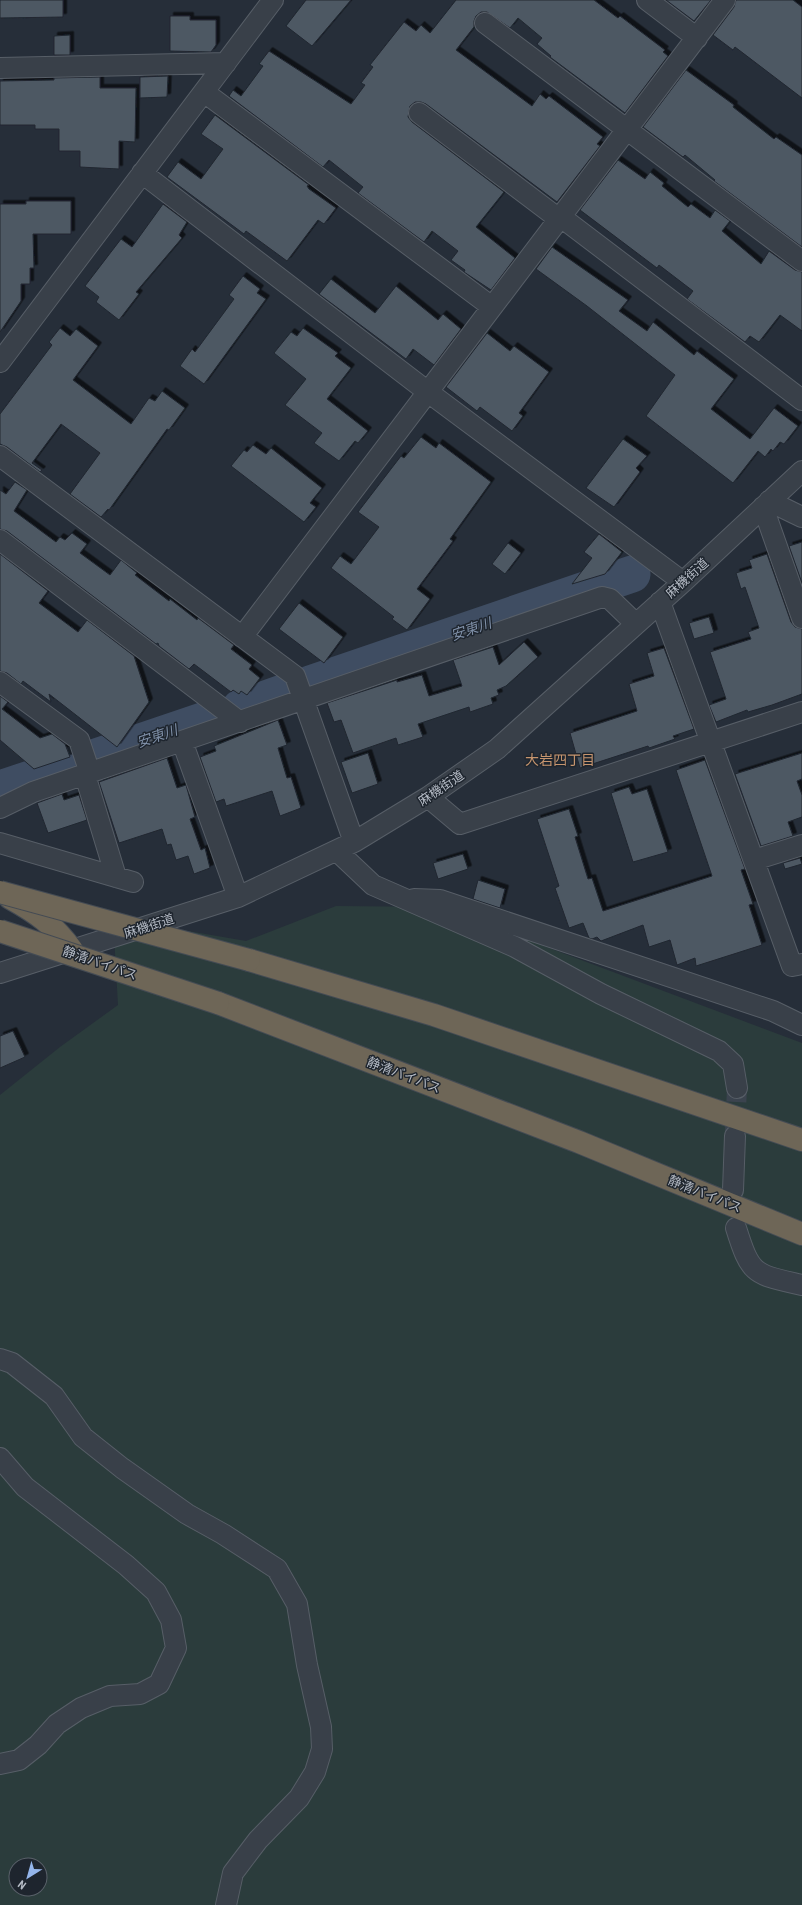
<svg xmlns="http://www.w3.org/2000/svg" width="802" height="1905" font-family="'Roboto Condensed','Noto Sans JP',sans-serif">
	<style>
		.green { fill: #2b3c3c; fill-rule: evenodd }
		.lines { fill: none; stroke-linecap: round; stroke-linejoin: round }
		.river { stroke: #3f4d62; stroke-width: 37 }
		.building { fill: #4e5864; stroke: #202730; filter: url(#shadow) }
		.minor-tunnel { stroke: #3b434e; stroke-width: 20; stroke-dasharray: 20 10; stroke-linecap: butt }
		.minor-casing { stroke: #575e67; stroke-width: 22 }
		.highway-casing { stroke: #444b54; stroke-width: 24 }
		.minor { stroke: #394049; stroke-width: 20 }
		.highway { stroke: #6e6657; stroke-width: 22 }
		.highway-bridge-casing { stroke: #444b54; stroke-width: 24; stroke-linecap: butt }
		.highway-bridge { stroke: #6e6657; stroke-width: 22 }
		.labels { text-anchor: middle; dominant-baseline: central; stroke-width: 3; stroke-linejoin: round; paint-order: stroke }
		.street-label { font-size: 13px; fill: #b5bbc5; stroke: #1e252e }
		.water-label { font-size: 14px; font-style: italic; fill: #8091a9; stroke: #1e252e }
		.neighbourhood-label { font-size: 14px; fill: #c6956e; stroke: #1e252e }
	</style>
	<defs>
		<filter id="shadow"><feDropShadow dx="3.5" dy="-3.5" stdDeviation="0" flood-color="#0009"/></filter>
	</defs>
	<rect width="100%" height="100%" fill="#262e39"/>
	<path class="green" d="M 336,906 L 440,907 L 802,1043 L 802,1905 L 0,1905 L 0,1095 L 60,1047 L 118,1005 L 113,918 L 246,941 ZM 16,1865 L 40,1865 L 40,1889 L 16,1889 Z"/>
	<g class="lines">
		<path class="river" d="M 310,684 L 632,574
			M 240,708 L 291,690
			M 96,757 L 217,716
			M 0,789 L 75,764"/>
	</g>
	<path class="building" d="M 0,0 L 63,0 L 63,17 L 0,18 Z
		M 306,0 L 351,0 L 312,46 L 286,26 Z
		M 456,0 L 594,0 L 618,18 L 620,16 L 665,50 L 663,52 L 668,56 L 625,113 L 550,57 L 551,56 L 537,44 L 542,38 L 518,18 L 510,28 L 487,12 L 481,12 L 476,16 L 474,21 L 474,27 L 456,50 L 532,106 L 540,94 L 546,99 L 549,96 L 603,137 L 597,144 L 600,146 L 557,202 L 426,104 L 421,102 L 415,102 L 410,106 L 408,117 L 412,122 L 504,192 L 476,227 L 515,258 L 491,290 L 464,272 L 465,270 L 451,260 L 458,251 L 432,231 L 424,242 L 358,193 L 363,187 L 329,160 L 323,167 L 229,96 L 233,90 L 241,96 L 263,66 L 259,64 L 269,51 L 351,104 L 365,85 L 361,83 L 373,67 L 370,65 L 404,22 L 416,31 L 421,25 L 430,33 Z
		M 666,0 L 711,0 L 694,21 Z
		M 736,0 L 793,0 L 802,7 L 802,98 L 735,47 L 733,50 L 713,35 L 734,7 Z
		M 170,16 L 190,16 L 190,20 L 216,20 L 216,45 L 211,52 L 170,51 Z
		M 70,35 L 70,55 L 54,55 L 54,36 Z
		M 686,70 L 734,105 L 733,107 L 774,139 L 776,137 L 802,155 L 802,247 L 714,181 L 715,180 L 685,155 L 683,157 L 643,127 Z
		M 168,76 L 167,97 L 140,98 L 140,77 Z
		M 100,77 L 100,88 L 136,88 L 135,142 L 119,141 L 119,169 L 80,167 L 80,151 L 59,151 L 59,129 L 35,129 L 35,125 L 0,125 L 0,81 L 54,80 L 54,78 Z
		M 215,115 L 309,185 L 307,186 L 309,189 L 336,208 L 324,224 L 318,220 L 287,261 L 246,231 L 244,234 L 167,177 L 178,162 L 201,179 L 223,149 L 201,134 Z
		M 618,160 L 645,179 L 650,172 L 664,183 L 662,186 L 688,207 L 691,204 L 710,218 L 715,210 L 730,221 L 722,231 L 761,264 L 769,251 L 795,270 L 802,272 L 802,331 L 780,315 L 759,342 L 750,336 L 745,342 L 687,299 L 693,291 L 659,265 L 657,268 L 580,210 Z
		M 26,201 L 71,201 L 71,234 L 33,234 L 34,268 L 30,268 L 30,284 L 21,284 L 21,301 L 0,332 L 0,204 L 26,204 Z
		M 163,204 L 187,222 L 179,235 L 182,238 L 136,292 L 139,294 L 119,320 L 96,302 L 99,297 L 85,286 L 121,239 L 132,247 Z
		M 552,247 L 628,300 L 619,311 L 647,331 L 653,322 L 694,355 L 697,351 L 734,379 L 711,409 L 750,439 L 774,408 L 798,426 L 784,444 L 780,442 L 773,451 L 771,449 L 765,457 L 758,451 L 733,483 L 646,416 L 675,375 L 587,306 L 536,269 Z
		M 243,276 L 260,289 L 257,293 L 266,299 L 204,384 L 180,366 L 192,349 L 195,352 L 234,299 L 229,295 Z
		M 331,279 L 375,313 L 396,286 L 438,320 L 443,314 L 461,329 L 434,365 L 413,349 L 406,359 L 319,294 Z
		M 60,328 L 70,336 L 76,329 L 98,346 L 73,380 L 131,424 L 149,398 L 155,401 L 162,391 L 185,408 L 169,430 L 167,429 L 109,510 L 108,509 L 101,517 L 70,494 L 100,453 L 61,424 L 32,463 L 42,470 L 40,472 L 7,447 L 0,444 L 0,414 L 52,345 L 49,342 Z
		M 303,328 L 338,353 L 335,356 L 351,368 L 327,399 L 368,431 L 358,443 L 355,441 L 339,461 L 314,443 L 322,433 L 285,405 L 306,379 L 274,353 L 291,332 L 297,336 Z
		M 487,333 L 510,351 L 514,346 L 549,372 L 519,413 L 523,416 L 512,431 L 480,407 L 477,411 L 446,387 Z
		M 421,437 L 436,448 L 439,443 L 491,482 L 450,539 L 453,541 L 417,589 L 430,599 L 407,630 L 392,619 L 394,617 L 331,568 L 340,556 L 351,564 L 379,527 L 358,512 L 401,456 L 404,458 Z
		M 623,439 L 647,456 L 636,468 L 640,472 L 614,507 L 586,488 Z
		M 253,445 L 266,454 L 271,448 L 322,488 L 310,503 L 316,507 L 304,522 L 231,466 L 244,450 L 247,452 Z
		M 15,482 L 27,490 L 14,511 L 56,542 L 60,537 L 65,540 L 72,533 L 87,544 L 80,553 L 110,575 L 121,560 L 137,573 L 135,575 L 169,601 L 170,599 L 197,620 L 198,618 L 234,645 L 231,649 L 252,665 L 249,669 L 260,678 L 247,695 L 241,691 L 239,694 L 233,690 L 231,692 L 194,664 L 189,669 L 159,646 L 158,643 L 156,644 L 7,531 L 0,529 L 0,490 L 6,494 Z
		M 599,534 L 622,552 L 605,574 L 572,584 L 592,558 L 584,552 Z
		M 802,542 L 802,583 L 789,546 Z
		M 508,543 L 521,553 L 505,574 L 492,564 Z
		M 0,554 L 48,591 L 39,603 L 78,632 L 87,620 L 134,656 L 149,702 L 117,747 L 49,694 L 51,702 L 23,681 L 21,684 L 7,673 L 0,671 Z
		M 767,554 L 791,622 L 795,627 L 802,629 L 802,694 L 772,705 L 748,712 L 747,710 L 716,722 L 709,705 L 726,699 L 710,652 L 751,639 L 748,632 L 759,628 L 745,587 L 741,589 L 736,573 L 752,568 L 749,560 Z
		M 299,603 L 343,637 L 324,663 L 279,629 Z
		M 709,617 L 714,633 L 694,639 L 689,623 Z
		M 524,642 L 538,657 L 506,686 L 497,690 L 499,695 L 491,698 L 493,704 L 470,712 L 469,707 L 418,724 L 423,737 L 398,745 L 396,738 L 353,753 L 341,720 L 334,722 L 327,703 L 397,680 L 397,682 L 422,675 L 429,696 L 462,686 L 453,660 L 493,647 L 499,665 Z
		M 664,648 L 694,729 L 673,736 L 675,739 L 649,748 L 648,746 L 580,768 L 570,733 L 637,711 L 629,684 L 654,676 L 647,653 Z
		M 0,696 L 8,702 L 2,709 L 40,738 L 52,734 L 65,744 L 70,757 L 34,769 L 0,740 Z
		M 278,720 L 287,745 L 278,748 L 287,778 L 291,777 L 301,808 L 280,816 L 272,791 L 226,806 L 224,799 L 216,802 L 200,757 L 216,751 L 214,746 Z
		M 368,753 L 378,784 L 352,793 L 341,762 Z
		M 802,753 L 802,779 L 797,781 L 802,795 L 802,817 L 788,822 L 793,836 L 761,846 L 735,774 Z
		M 167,758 L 177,788 L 186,785 L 195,817 L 190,819 L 201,850 L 205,848 L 210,868 L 194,874 L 188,856 L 176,860 L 171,844 L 167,845 L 162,829 L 119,843 L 99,782 Z
		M 705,760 L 745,869 L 741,870 L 753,904 L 749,905 L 762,945 L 696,966 L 695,958 L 677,965 L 670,940 L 649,947 L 643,925 L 601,941 L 597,937 L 592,939 L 589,938 L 583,923 L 569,928 L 555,888 L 559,886 L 537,819 L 569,809 L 578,836 L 575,837 L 588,879 L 592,878 L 603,911 L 712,876 L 676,770 Z
		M 629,787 L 632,794 L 647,789 L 668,852 L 633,862 L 611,793 Z
		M 62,794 L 64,800 L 79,795 L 87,820 L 48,833 L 37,803 Z
		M 463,854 L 468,869 L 438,879 L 433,863 Z
		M 800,858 L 802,864 L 785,869 L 783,863 Z
		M 478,880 L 505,889 L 500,908 L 473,899 Z
		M 13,1031 L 25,1057 L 0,1068 L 0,1036 Z"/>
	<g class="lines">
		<path class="minor-tunnel" d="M 735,1132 L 737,1088"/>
		<g class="minor-casing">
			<path id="minor" d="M 647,0 L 697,38
				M 485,23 L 802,261
				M 0,68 L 226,63
				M 204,92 L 492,307
				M 419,113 L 559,219
				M 142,173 L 428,392 L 683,582
				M 561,217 L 802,400
				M 0,362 L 273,0
				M 0,456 L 295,676 L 354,842
				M 769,501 L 802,517
				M 763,507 L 802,618
				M 0,540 L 240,722
				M 660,602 L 792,966 L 802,964
				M 242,637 L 725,0
				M 0,682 L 79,740 L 90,773
				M 182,741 L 238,897
				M 85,775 L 116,877
				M 428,797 L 460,824 L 802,712
				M 0,808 L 33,792 L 602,597 L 610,599 L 636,624
				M 0,843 L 133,882
				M 337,851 L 373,885 L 515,947 L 601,994 L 719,1051 L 733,1064 L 737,1088
				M 754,860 L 802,845
				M 414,899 L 440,900 L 773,1011 L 802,1025
				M 0,973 L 238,897 L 354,842 L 428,797 L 497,749 L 683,582 L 802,471
				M 733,1190 L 735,1136
				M 736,1228 C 751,1276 754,1274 802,1285
				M 0,1359 L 12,1363 L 54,1396 L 83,1437 L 122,1468 L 187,1514 L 223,1534 L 277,1569 L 297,1604 L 307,1665 L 321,1727 L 322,1749 L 315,1772 L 299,1798 L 258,1840 L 233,1873 L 226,1905
				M 0,1458 L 25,1487 L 126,1565 L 156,1592 L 171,1620 L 176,1648 L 159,1684 L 140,1694 L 110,1696 L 81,1708 L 57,1724 L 38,1745 L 19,1760 L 0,1764"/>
		</g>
		<g class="highway-casing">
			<path id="highway" d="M 10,898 C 37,913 54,925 72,950
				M 249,960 L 434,1015 L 802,1140
				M 218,1003 L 579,1142 L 802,1234"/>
		</g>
		<use href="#minor" class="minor"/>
		<use href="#highway" class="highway"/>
		<g class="highway-bridge-casing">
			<path id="highway-bridge" d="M 0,892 L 249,960
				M 0,931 L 218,1003"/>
		</g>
		<use href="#highway-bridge" class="highway-bridge"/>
	</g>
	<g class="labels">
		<g class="street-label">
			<text transform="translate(687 578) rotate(-42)">麻機街道</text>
			<text transform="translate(441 788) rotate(-34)">麻機街道</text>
			<text transform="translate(149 926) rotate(-18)">麻機街道</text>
			<text transform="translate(100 963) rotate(19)">静清バイパス</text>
			<text transform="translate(404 1075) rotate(21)">静清バイパス</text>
			<text transform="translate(705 1194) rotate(22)">静清バイパス</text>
		</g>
		<g class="water-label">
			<text transform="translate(471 629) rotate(-19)">安東川</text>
			<text transform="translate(157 736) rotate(-19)">安東川</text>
		</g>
		<g class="neighbourhood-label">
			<text x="560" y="760">大岩四丁目</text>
		</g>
	</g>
	<g transform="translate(28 1877) rotate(217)"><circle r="19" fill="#1e252e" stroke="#5a616a"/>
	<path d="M0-3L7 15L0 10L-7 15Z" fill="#94b5ea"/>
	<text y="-6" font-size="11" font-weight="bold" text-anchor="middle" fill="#b5bbc5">N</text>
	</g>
</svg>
